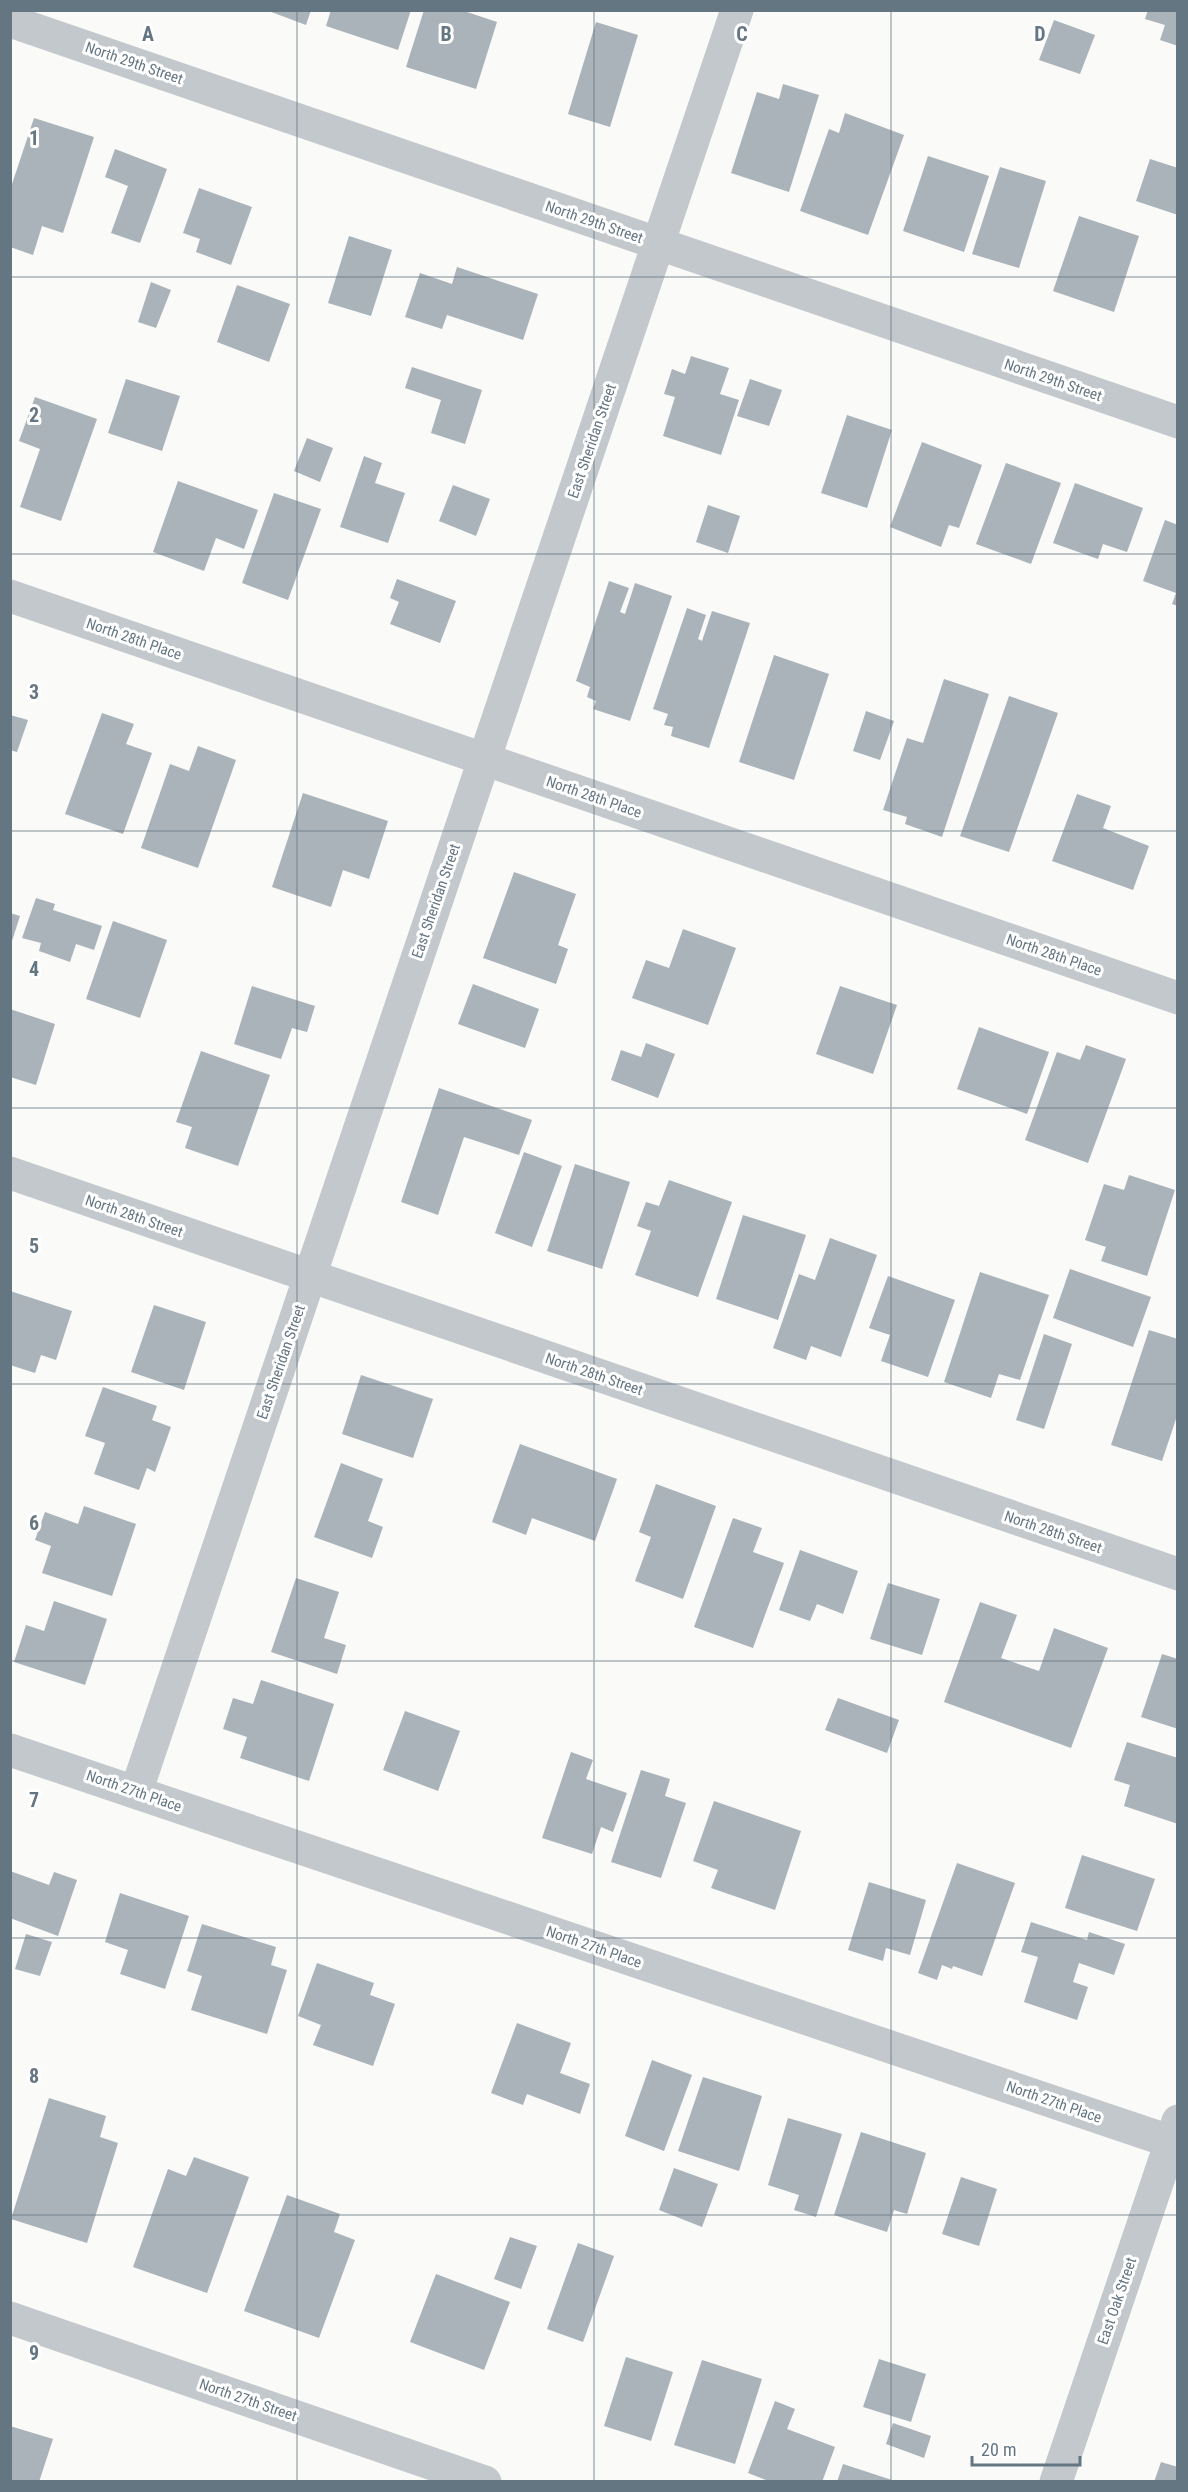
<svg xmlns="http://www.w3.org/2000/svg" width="1188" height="2492" font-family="'Roboto Condensed',sans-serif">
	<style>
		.building { fill: #aab3b9 }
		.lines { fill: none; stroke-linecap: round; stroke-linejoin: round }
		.minor { stroke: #c3c8cc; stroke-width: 33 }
		.tertiary { stroke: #c3c8cc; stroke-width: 33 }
		.grid { fill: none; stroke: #657683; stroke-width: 1.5; stroke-opacity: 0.55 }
		.labels { text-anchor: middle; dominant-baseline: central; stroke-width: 6; stroke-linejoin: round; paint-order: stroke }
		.street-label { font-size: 15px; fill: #657683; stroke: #fff }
		.grid-label { font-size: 20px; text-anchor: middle; font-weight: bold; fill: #657683; stroke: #fff; stroke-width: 6; stroke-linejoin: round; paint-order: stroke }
	</style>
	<rect width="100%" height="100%" fill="#fafaf8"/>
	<path class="building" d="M 266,10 L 311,10 L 306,25 Z
		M 331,10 L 411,10 L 398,50 L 326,26 Z
		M 424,10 L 461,10 L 497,22 L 476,89 L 406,67 Z
		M 1148,10 L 1178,10 L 1178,46 L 1160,40 L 1165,25 L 1145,19 Z
		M 1054,20 L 1095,35 L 1080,74 L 1039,60 Z
		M 596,22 L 638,35 L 610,127 L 568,114 Z
		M 783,84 L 819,95 L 789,192 L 731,173 L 757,92 L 779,99 Z
		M 845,113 L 904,135 L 868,235 L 800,211 L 829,129 L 839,133 Z
		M 34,118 L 94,137 L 63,233 L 42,226 L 33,255 L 10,247 L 10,190 Z
		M 115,149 L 167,169 L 140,243 L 111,233 L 128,186 L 105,177 Z
		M 928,156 L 989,176 L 964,252 L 903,231 Z
		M 1150,159 L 1178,168 L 1178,215 L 1136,201 Z
		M 1000,167 L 1046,181 L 1019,268 L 972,254 Z
		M 199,188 L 252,207 L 231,265 L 196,252 L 200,239 L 183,233 Z
		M 1079,216 L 1139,236 L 1114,312 L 1053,291 Z
		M 349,236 L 392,250 L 371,316 L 328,303 Z
		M 457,267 L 538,294 L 523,340 L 447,315 L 442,329 L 405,317 L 420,273 L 452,284 Z
		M 151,282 L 171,290 L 156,328 L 138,322 Z
		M 237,285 L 290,304 L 269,362 L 217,342 Z
		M 691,356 L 729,368 L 720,394 L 739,400 L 721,455 L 663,436 L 675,397 L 664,394 L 672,369 L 685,374 Z
		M 412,367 L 482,390 L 465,444 L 431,433 L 441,400 L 405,388 Z
		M 126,379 L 180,396 L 162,451 L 108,433 Z
		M 750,379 L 782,390 L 769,426 L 737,416 Z
		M 35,397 L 97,419 L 61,521 L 20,507 L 40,449 L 19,441 Z
		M 847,415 L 892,430 L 867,508 L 821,493 Z
		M 307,438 L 333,448 L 320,482 L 294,471 Z
		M 922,442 L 982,465 L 959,528 L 949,525 L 941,547 L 890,527 Z
		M 364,456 L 382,463 L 375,483 L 405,493 L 388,543 L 340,527 Z
		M 1006,463 L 1061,483 L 1031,564 L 976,544 Z
		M 178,481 L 258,510 L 244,549 L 216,538 L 204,571 L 153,552 Z
		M 1075,483 L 1143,508 L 1127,552 L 1103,544 L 1098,559 L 1053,543 Z
		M 453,485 L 490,499 L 476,536 L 439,521 Z
		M 274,493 L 321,509 L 288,600 L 242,583 Z
		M 708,505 L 740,516 L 728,553 L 696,542 Z
		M 1165,520 L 1178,525 L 1178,606 L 1172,604 L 1176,593 L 1143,581 Z
		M 397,579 L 456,601 L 440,643 L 390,624 L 399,602 L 390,598 Z
		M 609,581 L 629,588 L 620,612 L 625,614 L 635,583 L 672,596 L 630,721 L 593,709 L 596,701 L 587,697 L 590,687 L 576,681 Z
		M 687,608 L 706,615 L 698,639 L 702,641 L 712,611 L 750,623 L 709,748 L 671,736 L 673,727 L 664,725 L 668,714 L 653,709 Z
		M 774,655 L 829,674 L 794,780 L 739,762 Z
		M 944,679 L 989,694 L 942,837 L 905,824 L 907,817 L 883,810 L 907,738 L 923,743 Z
		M 1009,696 L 1058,713 L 1009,852 L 960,836 Z
		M 866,711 L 894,721 L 880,760 L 853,751 Z
		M 102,713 L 134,724 L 126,744 L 152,753 L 123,834 L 65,814 Z
		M 10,715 L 28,720 L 17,752 L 10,750 Z
		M 198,746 L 236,760 L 198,868 L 141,848 L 170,764 L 189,771 Z
		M 303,793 L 388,821 L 369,879 L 343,870 L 331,907 L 272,887 Z
		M 1077,794 L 1111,806 L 1103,828 L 1149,846 L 1133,890 L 1052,861 Z
		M 514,872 L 576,894 L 558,945 L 568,949 L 556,984 L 483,958 Z
		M 36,898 L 55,904 L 53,910 L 102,926 L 94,950 L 76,944 L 70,962 L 39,951 L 41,943 L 22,938 Z
		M 10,913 L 20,916 L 11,944 L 10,944 Z
		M 113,921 L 167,940 L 140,1018 L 86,999 Z
		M 683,929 L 736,948 L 708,1025 L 632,998 L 646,960 L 669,968 Z
		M 473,984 L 539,1009 L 525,1048 L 458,1024 Z
		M 252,986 L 315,1006 L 307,1032 L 292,1028 L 281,1059 L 234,1044 Z
		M 840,986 L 897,1005 L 873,1074 L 816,1054 Z
		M 10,1009 L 55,1024 L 36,1085 L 10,1077 Z
		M 979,1027 L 1049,1052 L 1027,1114 L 957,1089 Z
		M 646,1043 L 675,1054 L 658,1098 L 611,1080 L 621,1050 L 641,1057 Z
		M 1086,1045 L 1126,1059 L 1088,1163 L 1025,1140 L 1057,1052 L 1080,1060 Z
		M 201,1051 L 270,1075 L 238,1166 L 185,1148 L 192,1127 L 176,1122 Z
		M 439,1088 L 532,1120 L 519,1155 L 464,1137 L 438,1215 L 401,1202 Z
		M 524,1152 L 562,1166 L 532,1247 L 495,1233 Z
		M 575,1164 L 630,1182 L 602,1269 L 547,1251 Z
		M 1129,1175 L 1175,1190 L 1147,1276 L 1101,1261 L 1106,1247 L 1085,1240 L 1104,1184 L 1124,1190 Z
		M 669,1180 L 732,1202 L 698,1297 L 635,1275 L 651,1231 L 637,1226 L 646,1202 L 659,1206 Z
		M 743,1215 L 806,1235 L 778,1320 L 716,1299 Z
		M 830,1238 L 877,1255 L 841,1357 L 811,1346 L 806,1360 L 773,1348 L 799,1274 L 815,1280 Z
		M 1070,1269 L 1151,1297 L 1133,1347 L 1053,1318 Z
		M 980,1272 L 1049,1295 L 1020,1380 L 999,1374 L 991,1398 L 944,1382 Z
		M 888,1276 L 955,1300 L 928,1377 L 881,1361 L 890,1335 L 869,1328 Z
		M 10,1291 L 72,1311 L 56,1360 L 41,1355 L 35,1373 L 10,1365 Z
		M 154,1305 L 206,1322 L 184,1390 L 131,1372 Z
		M 1149,1330 L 1178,1339 L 1178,1413 L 1162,1461 L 1111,1445 Z
		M 1044,1334 L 1072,1344 L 1044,1429 L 1016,1420 Z
		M 361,1375 L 433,1399 L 413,1458 L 342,1434 Z
		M 103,1387 L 157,1406 L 152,1420 L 171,1427 L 155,1472 L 147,1468 L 139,1490 L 94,1474 L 105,1443 L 85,1436 Z
		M 520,1444 L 617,1479 L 595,1541 L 532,1518 L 526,1535 L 492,1522 Z
		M 341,1463 L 383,1479 L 368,1521 L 383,1527 L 372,1558 L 314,1537 Z
		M 656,1484 L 716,1506 L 683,1599 L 635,1581 L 651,1537 L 639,1532 Z
		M 84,1506 L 136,1524 L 112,1596 L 42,1573 L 51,1546 L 35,1540 L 45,1512 L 78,1524 Z
		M 733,1518 L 762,1528 L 753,1552 L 784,1563 L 753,1648 L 694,1627 Z
		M 800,1550 L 858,1571 L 843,1614 L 817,1604 L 810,1621 L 779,1610 Z
		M 296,1578 L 339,1592 L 324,1638 L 346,1645 L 337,1674 L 271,1652 Z
		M 888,1583 L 940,1599 L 922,1655 L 870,1639 Z
		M 54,1601 L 107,1619 L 85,1685 L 14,1662 L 26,1625 L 44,1631 Z
		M 980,1602 L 1017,1615 L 1001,1658 L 1039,1671 L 1054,1628 L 1108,1648 L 1071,1748 L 944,1702 Z
		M 1162,1654 L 1178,1659 L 1178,1729 L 1141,1717 Z
		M 261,1680 L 334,1704 L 309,1781 L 240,1758 L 247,1737 L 223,1729 L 233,1698 L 253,1704 Z
		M 838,1698 L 899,1720 L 887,1753 L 825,1730 Z
		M 405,1711 L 460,1731 L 438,1791 L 383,1770 Z
		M 1127,1742 L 1178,1758 L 1178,1824 L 1124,1806 L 1130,1785 L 1114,1780 Z
		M 571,1752 L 593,1760 L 586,1779 L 627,1793 L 613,1832 L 601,1827 L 592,1854 L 542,1838 Z
		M 641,1770 L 670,1779 L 665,1796 L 686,1803 L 661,1878 L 611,1862 Z
		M 714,1801 L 801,1831 L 775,1910 L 711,1888 L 718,1870 L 693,1861 Z
		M 1082,1855 L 1155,1879 L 1137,1931 L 1065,1908 Z
		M 957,1863 L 1015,1883 L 982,1976 L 953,1966 L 952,1969 L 942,1965 L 937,1980 L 918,1973 Z
		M 10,1871 L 49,1885 L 54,1872 L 77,1880 L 58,1936 L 10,1918 Z
		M 869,1882 L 926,1900 L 910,1955 L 886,1948 L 883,1961 L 848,1950 Z
		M 120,1893 L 189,1916 L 165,1989 L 120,1974 L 128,1950 L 105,1942 Z
		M 1031,1922 L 1087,1940 L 1089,1932 L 1125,1944 L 1114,1975 L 1079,1963 L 1073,1982 L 1088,1987 L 1077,2020 L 1024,2002 L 1038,1957 L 1021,1952 Z
		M 202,1924 L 276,1947 L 271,1965 L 287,1970 L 267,2034 L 191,2010 L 202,1976 L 187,1971 Z
		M 26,1934 L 52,1942 L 40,1976 L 15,1969 Z
		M 317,1963 L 374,1983 L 370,1995 L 395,2004 L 373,2066 L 313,2045 L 321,2025 L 298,2016 Z
		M 517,2023 L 571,2043 L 560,2073 L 590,2084 L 580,2114 L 527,2094 L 523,2105 L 491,2093 Z
		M 652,2060 L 692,2075 L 664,2151 L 625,2136 Z
		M 703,2077 L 762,2096 L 739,2171 L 678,2151 Z
		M 49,2098 L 106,2116 L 100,2137 L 118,2143 L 87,2243 L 11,2219 Z
		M 788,2118 L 842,2134 L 816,2217 L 794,2210 L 799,2195 L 768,2185 Z
		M 861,2132 L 926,2153 L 907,2214 L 894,2210 L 887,2232 L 834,2215 Z
		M 194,2157 L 249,2177 L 207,2293 L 133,2267 L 168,2169 L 186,2176 Z
		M 674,2168 L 718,2184 L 702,2227 L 659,2210 Z
		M 961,2177 L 997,2189 L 979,2246 L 942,2234 Z
		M 287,2195 L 340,2214 L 334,2232 L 355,2240 L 319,2338 L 244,2311 Z
		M 510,2237 L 537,2246 L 521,2289 L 494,2279 Z
		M 578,2243 L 614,2256 L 583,2342 L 547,2329 Z
		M 436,2274 L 510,2302 L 484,2370 L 410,2342 Z
		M 626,2357 L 673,2372 L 651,2441 L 604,2426 Z
		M 879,2359 L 926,2374 L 911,2422 L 863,2407 Z
		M 702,2360 L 762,2379 L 735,2464 L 674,2445 Z
		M 775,2401 L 795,2409 L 787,2429 L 835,2447 L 822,2482 L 771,2482 L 748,2473 Z
		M 893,2423 L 931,2436 L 924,2458 L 886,2444 Z
		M 10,2426 L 53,2439 L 39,2482 L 10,2482 Z
		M 1161,2462 L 1178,2467 L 1178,2482 L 1154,2482 Z
		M 843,2464 L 895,2481 L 895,2482 L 837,2482 Z"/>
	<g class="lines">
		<path class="minor" d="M 10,21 L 1178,422
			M 10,596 L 1178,998
			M 10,1173 L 1178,1574
			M 10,1750 L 1178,2144
			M 136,1792 L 737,10
			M 10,2318 L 485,2482"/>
		<path class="tertiary" d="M 1056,2482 L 1178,2121"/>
	</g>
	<path class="grid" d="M 297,10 L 297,2482M 594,10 L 594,2482M 891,10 L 891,2482M 10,277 L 1178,277M 10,554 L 1178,554M 10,831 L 1178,831M 10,1108 L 1178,1108M 10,1384 L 1178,1384M 10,1661 L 1178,1661M 10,1938 L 1178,1938M 10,2215 L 1178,2215"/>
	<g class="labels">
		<g class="street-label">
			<text transform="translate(134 63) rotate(19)">North 29th Street</text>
			<text transform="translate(594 222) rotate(19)">North 29th Street</text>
			<text transform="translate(1053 380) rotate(19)">North 29th Street</text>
			<text transform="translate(592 441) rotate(-71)">East Sheridan Street</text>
			<text transform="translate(134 639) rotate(19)">North 28th Place</text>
			<text transform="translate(594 797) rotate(19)">North 28th Place</text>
			<text transform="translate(436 901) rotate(-71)">East Sheridan Street</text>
			<text transform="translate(1054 955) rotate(19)">North 28th Place</text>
			<text transform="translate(134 1216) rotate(19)">North 28th Street</text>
			<text transform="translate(281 1362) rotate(-71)">East Sheridan Street</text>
			<text transform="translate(594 1374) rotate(19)">North 28th Street</text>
			<text transform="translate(1053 1532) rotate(19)">North 28th Street</text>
			<text transform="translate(134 1791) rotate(19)">North 27th Place</text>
			<text transform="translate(594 1947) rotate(19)">North 27th Place</text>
			<text transform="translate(1054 2102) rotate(19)">North 27th Place</text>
			<text transform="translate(1117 2301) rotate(-71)">East Oak Street</text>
			<text transform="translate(248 2400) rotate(19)">North 27th Street</text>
		</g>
	</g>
	<g class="grid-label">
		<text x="148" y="41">A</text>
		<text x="446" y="41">B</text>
		<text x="742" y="41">C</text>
		<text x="1040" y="41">D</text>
		<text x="34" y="145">1</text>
		<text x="34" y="422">2</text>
		<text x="34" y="699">3</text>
		<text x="34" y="976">4</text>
		<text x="34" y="1253">5</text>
		<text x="34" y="1530">6</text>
		<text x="34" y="1807">7</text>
		<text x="34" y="2083">8</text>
		<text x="34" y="2360">9</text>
	</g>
	<rect width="1188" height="2492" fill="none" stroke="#657683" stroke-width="24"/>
	<path d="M972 2456v9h108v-9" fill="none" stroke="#657683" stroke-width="3"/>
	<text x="981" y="2456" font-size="18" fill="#657683" stroke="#ffffff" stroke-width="4.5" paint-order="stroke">20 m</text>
</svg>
